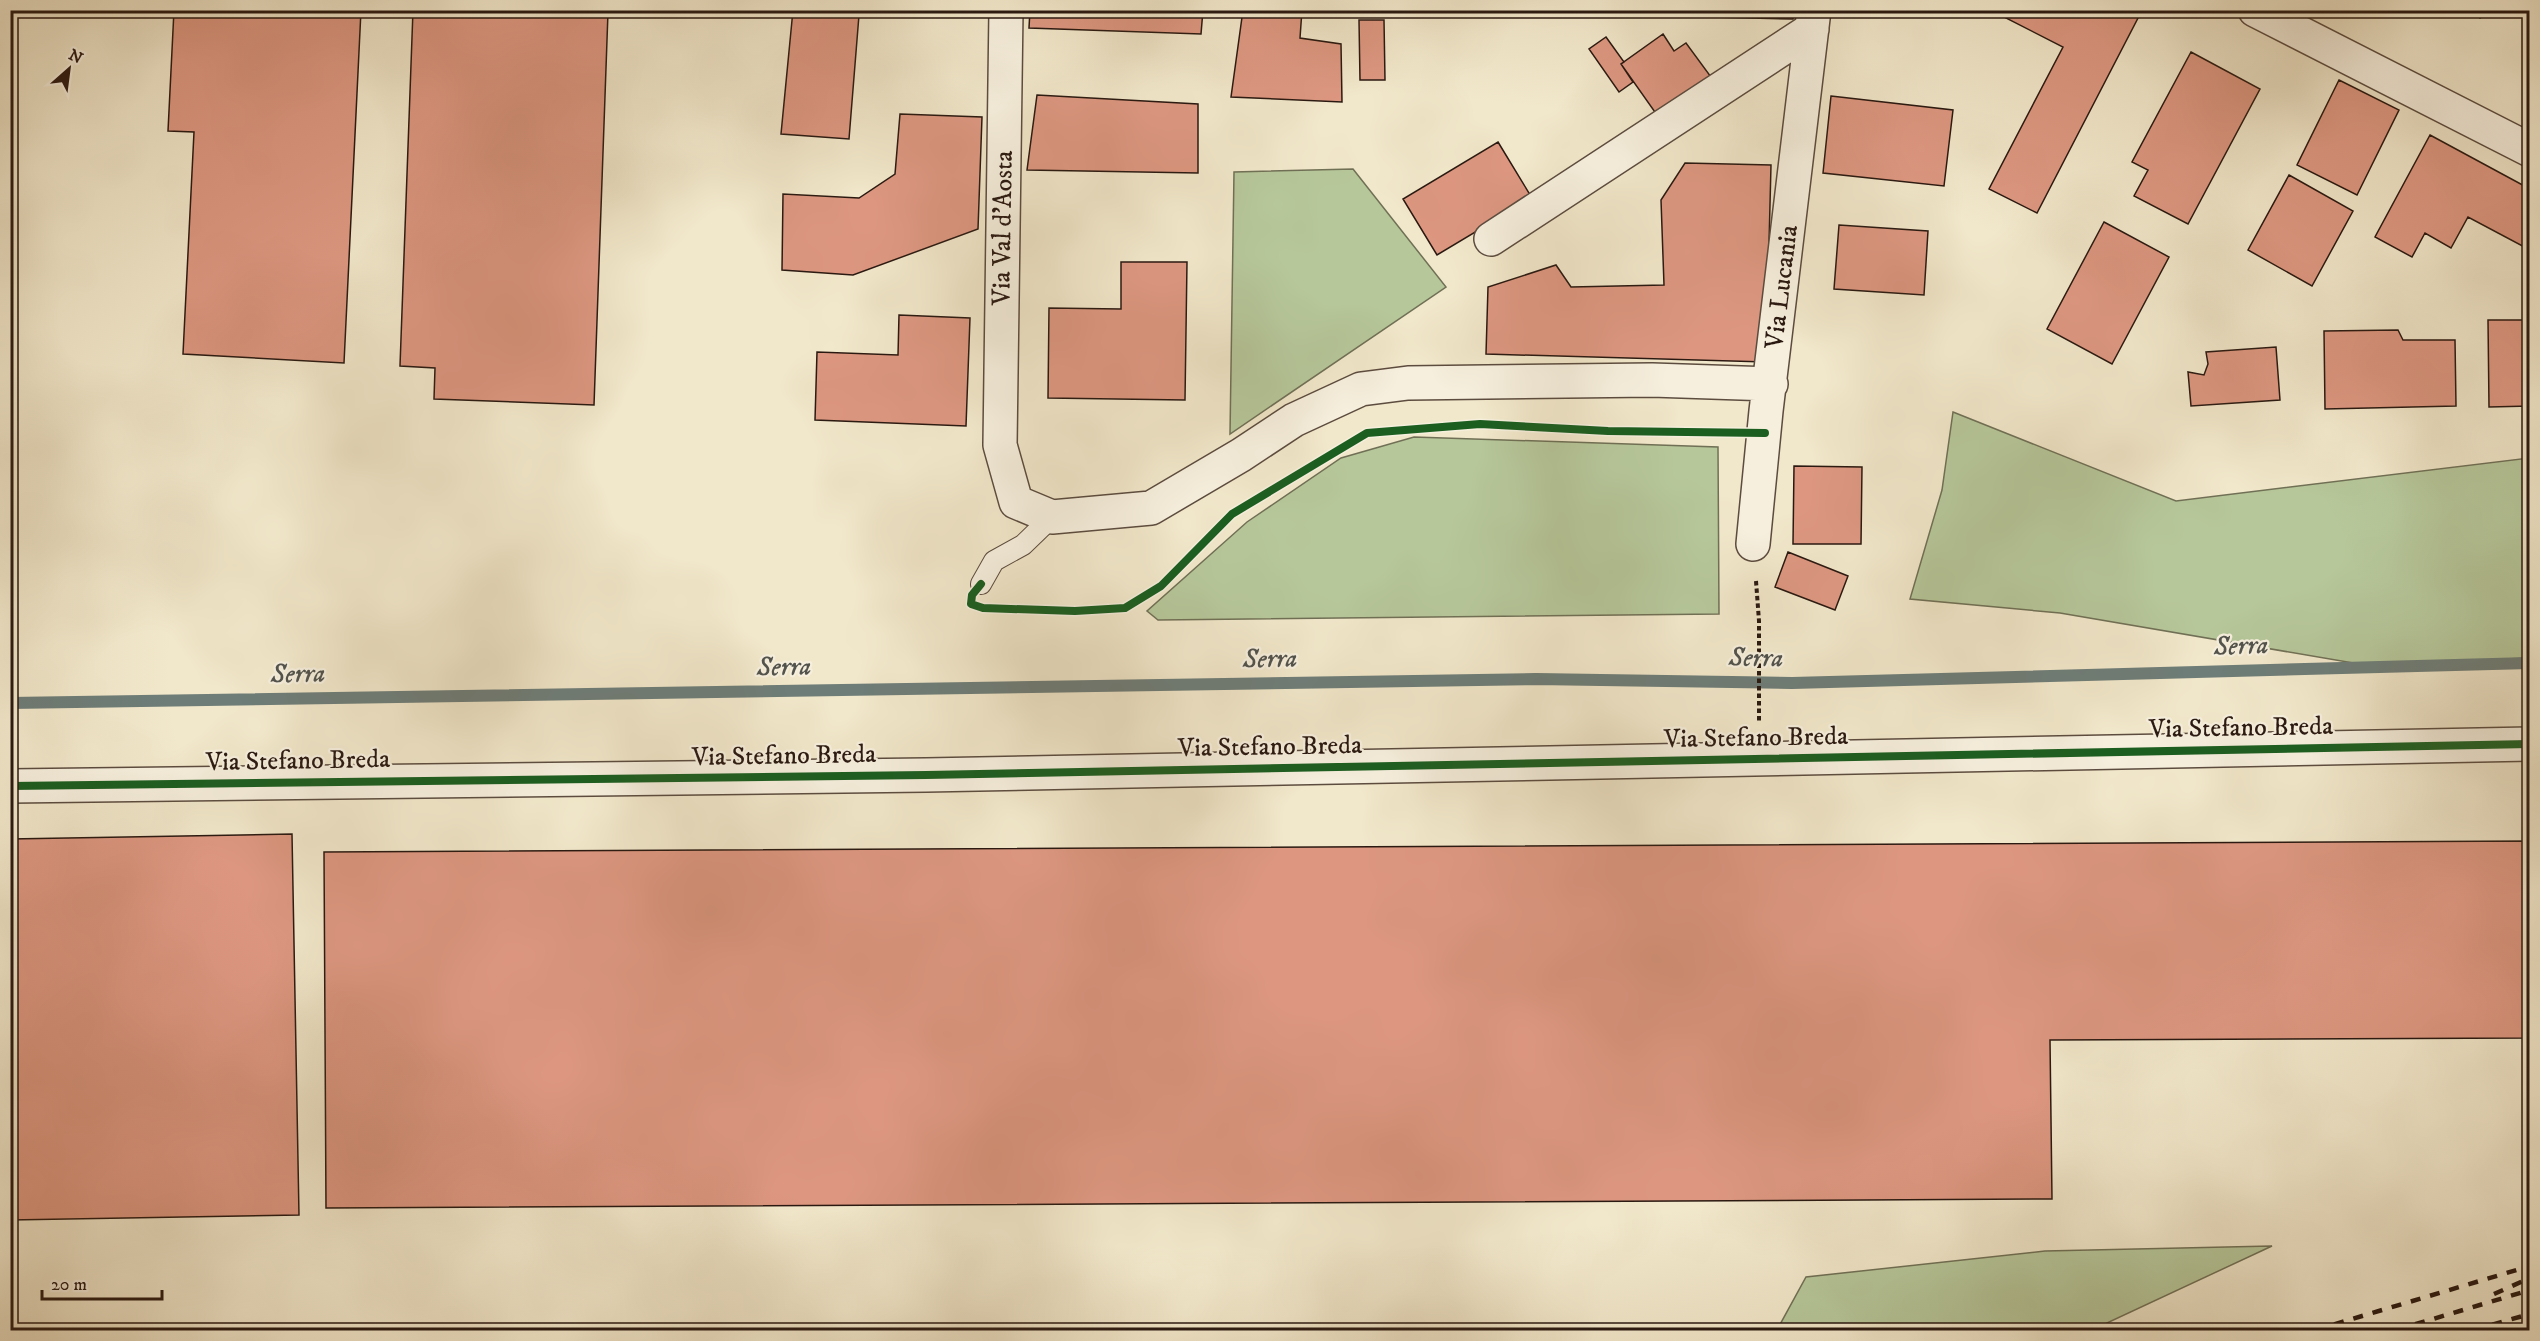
<svg xmlns="http://www.w3.org/2000/svg" width="2540" height="1341" font-family="'IM FELL DW Pica',serif">
	<style>
		.green { fill: #b6c79a; stroke: #707056; stroke-width: 1.5 }
		.lines { fill: none; stroke-linecap: round; stroke-linejoin: round }
		.stream { stroke: #6e7d78; stroke-width: 12 }
		.building { fill: #dd9781; stroke: #2a1911; stroke-width: 1.5 }
		.lane-casing { stroke: #5c4c3f; stroke-width: 22 }
		.street-casing { stroke: #5c4c3f; stroke-width: 36 }
		.path { stroke: #2a1911; stroke-width: 4; stroke-dasharray: 4.5 3; stroke-linecap: butt }
		.lane { stroke: #f6efdd; stroke-width: 20 }
		.street { stroke: #f6efdd; stroke-width: 33 }
		.rail { stroke: #2a1911; stroke-width: 4.5; stroke-dasharray: 10 10; stroke-linecap: butt }
		.cycleway-casing { stroke: #f6efdd; stroke-width: 11 }
		.cycleway { stroke: #1b5e20; stroke-width: 8 }
		.labels { text-anchor: middle; dominant-baseline: central; stroke-width: 4.5; stroke-linejoin: round; paint-order: stroke }
		.street-label { font-size: 26px; fill: #2a1911; stroke: #f6efdd }
		.water-label { font-size: 27px; font-style: italic; fill: #52534d; stroke: #f6efdd }
	</style>
	<rect width="100%" height="100%" fill="#f1e7ca"/>
	<filter id="stains"><feTurbulence type="fractalNoise" baseFrequency=".00333" numOctaves="4"/><feColorMatrix values="0 0 0 0 .2 0 0 0 0 .09 0 0 0 0 .02 0 0 0 .5 -.17"/></filter>
	<radialGradient id="worn" r=".72"><stop offset=".6" stop-color="#630" stop-opacity="0"/><stop offset="1" stop-color="#630" stop-opacity=".3"/></radialGradient>
	<path class="green" d="M 1353,169 L 1446,287 L 1230,434 L 1234,172 Z
		M 1953,412 L 2176,501 L 2529,458 L 2529,658 L 2365,665 L 2060,613 L 1910,599 L 1942,490 Z
		M 1414,437 L 1718,447 L 1719,614 L 1158,620 L 1147,611 L 1247,522 L 1341,458 Z
		M 2272,1246 L 2092,1330 L 1777,1330 L 1806,1277 L 2045,1251 Z"/>
	<g class="lines">
		<path class="stream" d="M 10,703 L 1536,679 L 1792,683 L 2530,663"/>
	</g>
	<path class="building" d="M 174,10 L 361,10 L 344,363 L 183,354 L 194,132 L 168,131 Z
		M 413,10 L 608,12 L 594,405 L 434,399 L 435,368 L 400,366 Z
		M 793,10 L 859,15 L 849,139 L 781,134 Z
		M 1030,10 L 1203,10 L 1201,34 L 1029,28 Z
		M 1243,10 L 1302,10 L 1300,38 L 1341,44 L 1342,102 L 1231,97 Z
		M 1526,10 L 1611,10 L 1526,12 Z
		M 1617,10 L 1706,10 L 1616,12 Z
		M 1711,10 L 1794,10 L 1793,19 L 1710,17 Z
		M 2005,10 L 2124,10 L 2138,18 L 2037,213 L 1989,189 L 2063,47 L 2002,16 Z
		M 2478,10 L 2497,10 L 2480,18 Z
		M 1359,20 L 1384,20 L 1385,80 L 1360,80 Z
		M 1663,34 L 1674,51 L 1686,43 L 1711,77 L 1657,115 L 1621,64 Z
		M 1606,37 L 1624,62 L 1621,64 L 1633,82 L 1619,92 L 1589,49 Z
		M 2191,52 L 2260,89 L 2188,224 L 2134,196 L 2148,170 L 2132,162 Z
		M 2339,80 L 2399,110 L 2357,195 L 2297,165 Z
		M 1037,95 L 1198,104 L 1198,173 L 1027,170 Z
		M 1831,96 L 1953,110 L 1944,186 L 1823,173 Z
		M 900,114 L 982,117 L 978,229 L 853,275 L 782,270 L 783,194 L 859,198 L 895,174 Z
		M 2430,135 L 2530,189 L 2530,250 L 2468,217 L 2451,248 L 2425,233 L 2412,257 L 2375,237 Z
		M 1498,142 L 1532,198 L 1437,255 L 1403,199 Z
		M 1685,163 L 1771,165 L 1766,362 L 1486,354 L 1488,287 L 1556,265 L 1571,287 L 1664,285 L 1661,200 Z
		M 2289,175 L 2353,211 L 2312,286 L 2248,250 Z
		M 2104,222 L 2169,257 L 2112,364 L 2047,329 Z
		M 1839,225 L 1928,231 L 1924,295 L 1834,289 Z
		M 1121,262 L 1187,262 L 1185,400 L 1048,398 L 1049,308 L 1121,309 Z
		M 899,315 L 970,318 L 966,426 L 815,420 L 817,352 L 898,355 Z
		M 2488,320 L 2530,320 L 2530,406 L 2489,407 Z
		M 2398,330 L 2403,340 L 2455,340 L 2456,406 L 2325,409 L 2324,331 Z
		M 2276,347 L 2280,400 L 2191,406 L 2188,372 L 2204,375 L 2208,364 L 2206,352 Z
		M 1794,466 L 1862,467 L 1861,544 L 1793,544 Z
		M 1788,552 L 1848,576 L 1835,610 L 1775,587 Z
		M 292,834 L 299,1215 L 10,1220 L 10,839 Z
		M 2530,841 L 2530,1038 L 2050,1040 L 2052,1199 L 326,1208 L 324,852 Z"/>
	<g class="lines">
		<g class="lane-casing">
			<path id="lane" d="M 981,584 L 994,561 L 1023,545 L 1052,517"/>
		</g>
		<g class="street-casing">
			<path id="street" d="M 1006,10 L 1000,445 L 1016,502 L 1052,517 L 1151,508 L 1241,455 L 1294,420 L 1361,389 L 1408,383 L 1652,380 L 1771,384
				M 2255,10 L 2530,150
				M 1491,239 L 1812,29
				M 1753,544 L 1766,411 L 1814,10
				M 10,786 L 926,775 L 2530,744"/>
		</g>
		<path class="path" d="M 1756,581 L 1759,621 L 1759,723"/>
		<use href="#lane" class="lane"/>
		<use href="#street" class="street"/>
		<path class="rail" d="M 2494,1294 L 2530,1278
			M 2315,1330 L 2530,1266
			M 2396,1330 L 2530,1290
			M 2473,1330 L 2530,1314"/>
		<g class="cycleway-casing">
			<path id="cycleway" d="M 981,584 L 972,595 L 971,604 L 983,608 L 1075,611 L 1125,608 L 1161,586 L 1232,514 L 1367,433 L 1480,424 L 1608,431 L 1765,433
				M 10,786 L 926,775 L 2530,744"/>
		</g>
		<use href="#cycleway" class="cycleway"/>
	</g>
	<g class="labels">
		<g class="street-label">
			<text transform="translate(1003 228) rotate(-89)">Via Val d'Aosta</text>
			<text transform="translate(1782 287) rotate(-83)">Via Lucania</text>
			<text transform="translate(2241 728) rotate(-1)">Via Stefano Breda</text>
			<text transform="translate(1756 738) rotate(-1)">Via Stefano Breda</text>
			<text transform="translate(1270 747) rotate(-1)">Via Stefano Breda</text>
			<text transform="translate(784 756) rotate(-1)">Via Stefano Breda</text>
			<text transform="translate(298 761) rotate(-1)">Via Stefano Breda</text>
		</g>
		<g class="water-label">
			<text transform="translate(2241 646) rotate(-2)">Serra</text>
			<text transform="translate(1756 658) rotate(1)">Serra</text>
			<text transform="translate(1270 659) rotate(-1)">Serra</text>
			<text transform="translate(784 667) rotate(-1)">Serra</text>
			<text transform="translate(298 674) rotate(-1)">Serra</text>
		</g>
	</g>
	<rect width="2540" height="1341" fill="none" stroke="#f1e7ca" stroke-width="36"/>
	<rect x="12" y="12" width="2516" height="1317" fill="none" stroke="#2a1911" stroke-width="3"/>
	<rect x="18" y="18" width="2504" height="1305" fill="none" stroke="#2a1911" stroke-width="1.5"/>
	<g transform="translate(69 69) rotate(28)" stroke="#f6efdd" stroke-width="4.5" paint-order="stroke">
	<path d="M0-4.5L10 22L0 15L-10 22Z" fill="#2a1911"/>
	<text y="-9" font-size="16" font-weight="bold" text-anchor="middle" fill="#2a1911">N</text>
	</g>
	<path d="M42 1290v9h120v-9" fill="none" stroke="#2a1911" stroke-width="3"/>
	<text x="51" y="1290" font-size="18" fill="#2a1911" stroke="#f6efdd" stroke-width="4.5" paint-order="stroke">20 m</text>
	<rect width="100%" height="100%" filter="url(#stains)"/>
	<rect width="100%" height="100%" fill="url(#worn)"/>
</svg>
